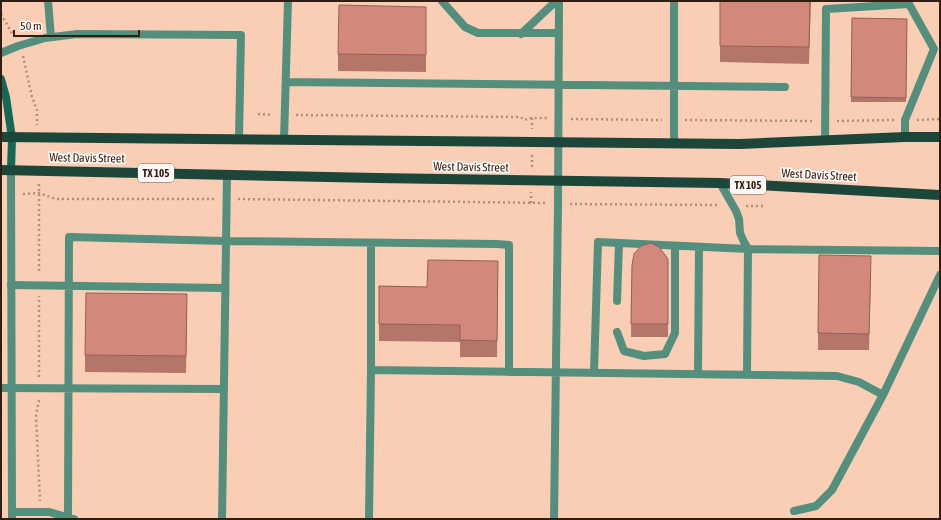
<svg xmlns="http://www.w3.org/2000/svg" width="941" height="520" font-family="'Asap Condensed',sans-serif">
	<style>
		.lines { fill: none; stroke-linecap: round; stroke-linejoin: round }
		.path { stroke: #b08e79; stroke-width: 2.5; stroke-dasharray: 2 3; stroke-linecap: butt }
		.service { stroke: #548f7d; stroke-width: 8 }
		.tertiary { stroke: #548f7d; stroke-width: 8 }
		.secondary { stroke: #146854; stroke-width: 8 }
		.primary { stroke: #1c463a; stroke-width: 10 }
		.wall { fill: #b5766a }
		.building { fill: #d2897b; stroke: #936056 }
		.labels { text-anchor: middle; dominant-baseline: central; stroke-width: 3.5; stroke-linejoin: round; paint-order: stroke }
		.shield { fill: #fdf8f5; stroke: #6e5f55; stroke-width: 1 }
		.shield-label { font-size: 11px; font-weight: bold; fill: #311d11 }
		.street-label { font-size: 12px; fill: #311d11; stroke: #fdf8f5 }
	</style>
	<rect width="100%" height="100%" fill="#f9ceb5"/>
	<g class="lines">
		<path class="path" d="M 1,14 L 13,35
			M 23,56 L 32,97 L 37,110 L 37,125
			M 258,114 L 273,115
			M 296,115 L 520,117 L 525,120 L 529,118 L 548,118
			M 532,118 L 532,129
			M 571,119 L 662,120
			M 685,120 L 814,121
			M 917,120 L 940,119
			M 837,121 L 894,120
			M 532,167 L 532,154
			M 39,184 L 39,273
			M 23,194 L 39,193 L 56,199 L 215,199
			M 238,199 L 547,203
			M 531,203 L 531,192
			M 570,204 L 719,205
			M 746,206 L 763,206
			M 39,377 L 39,296
			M 39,400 L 36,416 L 40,501"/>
		<path class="service" d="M 48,1 L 51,37
			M 442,1 L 465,27 L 478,33 L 559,33
			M 521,34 L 556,1
			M 1,53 L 18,46 L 45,38 L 77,34 L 241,35 L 239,139
			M 286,82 L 785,87
			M 284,140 L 288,1
			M 825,140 L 826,9 L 909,4 L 934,49 L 905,120 L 905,137
			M 674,143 L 674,1
			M 720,183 L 736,211 L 739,219 L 740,233 L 744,242 L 748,249
			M 11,285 L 224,288
			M 617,301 L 619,243
			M 617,332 L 624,351 L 644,356 L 665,354 L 675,333 L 675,246
			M 371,370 L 371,243
			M 594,373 L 598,242 L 748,249
			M 698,374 L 699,247
			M 747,375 L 748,249 L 940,251
			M 1,388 L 223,389
			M 794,511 L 816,506 L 832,490 L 883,395
			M 12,512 L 49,512 L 74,519
			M 68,518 L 69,237 L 225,241 L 497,244 L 509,245 L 509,372
			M 222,519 L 227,175
			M 369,519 L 371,370 L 837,376 L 859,382 L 883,395 L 940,275
			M 554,519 L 558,204 L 559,1"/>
		<path class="tertiary" d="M 11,170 L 12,519"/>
		<path class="secondary" d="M 1,79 L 6,97 L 12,138 L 11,170"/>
		<path class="primary" d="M 1,137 L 740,144 L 905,137 L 940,137
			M 1,170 L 377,178 L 720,183 L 940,195"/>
	</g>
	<path class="wall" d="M 720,1 L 811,1 L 809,64 L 720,62 Z
		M 852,18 L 907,19 L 906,102 L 851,102 Z
		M 426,23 L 426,72 L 338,71 L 338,54 Z
		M 668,259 L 668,337 L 631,337 L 632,265 Z
		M 871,272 L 869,350 L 818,350 L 818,333 Z
		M 498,278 L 497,357 L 460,357 L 460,342 L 379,341 L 379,286 L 427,287 Z
		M 187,311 L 186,373 L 85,372 L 85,355 Z"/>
	<path class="building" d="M 720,1 L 810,1 L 809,47 L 720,46 Z
		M 339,5 L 426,7 L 426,55 L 338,54 Z
		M 852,18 L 907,19 L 906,98 L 851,97 Z
		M 651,243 L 659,247 L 668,259 L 668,324 L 631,324 L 632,265 L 634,254 L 641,246 Z
		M 819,255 L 871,256 L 869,334 L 818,333 Z
		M 428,260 L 498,261 L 497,341 L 460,340 L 460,325 L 379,324 L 379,286 L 427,287 Z
		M 86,293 L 187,294 L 186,356 L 85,355 Z"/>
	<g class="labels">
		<g class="shield">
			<rect x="138" y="164" width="36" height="18" rx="3"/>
			<rect x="730" y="176" width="36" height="18" rx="3"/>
		</g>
		<g class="shield-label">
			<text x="156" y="173">TX 105</text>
			<text x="748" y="185">TX 105</text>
		</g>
		<g class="street-label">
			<text transform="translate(87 158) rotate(1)">West Davis Street</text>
			<text transform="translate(471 167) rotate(1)">West Davis Street</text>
			<text transform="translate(819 175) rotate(3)">West Davis Street</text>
		</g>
	</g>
	<rect width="941" height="520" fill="none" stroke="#311d11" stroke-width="4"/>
	<path d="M14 30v6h125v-6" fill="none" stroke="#311d11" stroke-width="2"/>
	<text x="20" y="30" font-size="12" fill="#311d11" stroke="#fdf8f5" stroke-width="3" paint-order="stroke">50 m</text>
</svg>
